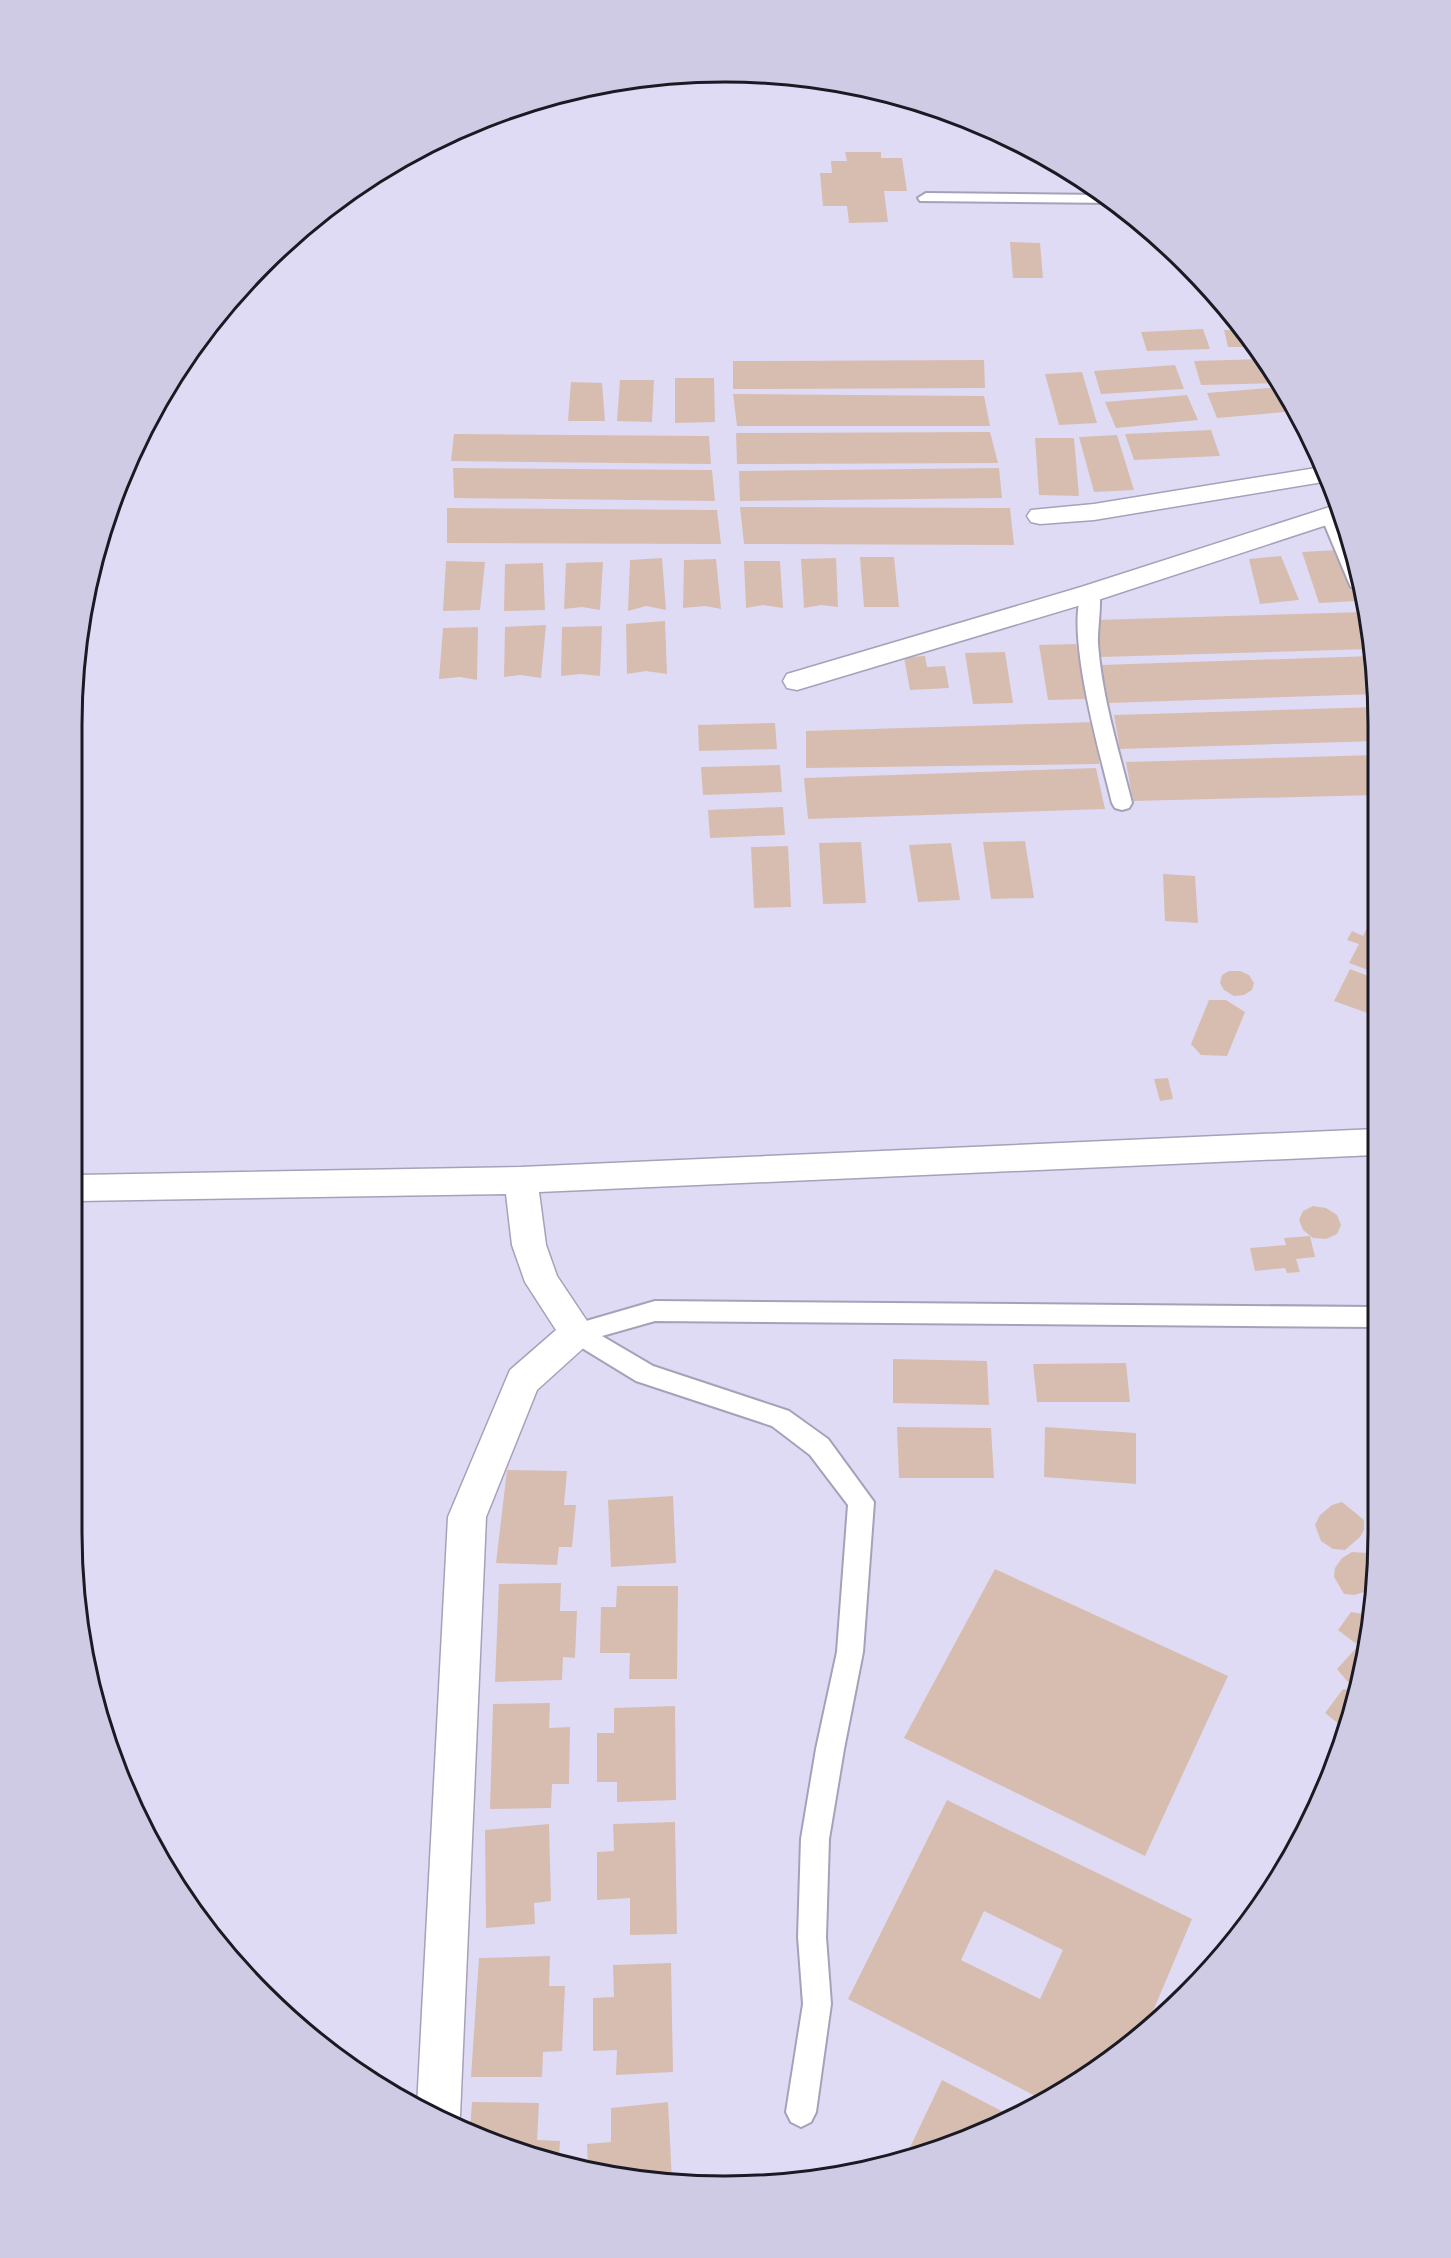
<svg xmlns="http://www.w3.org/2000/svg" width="1451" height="2258" font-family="Cabin,sans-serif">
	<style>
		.building { fill: #d7bdaf; fill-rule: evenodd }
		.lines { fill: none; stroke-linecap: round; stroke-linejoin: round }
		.lane-casing { stroke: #a6a1b9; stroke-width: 4 }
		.street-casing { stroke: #a6a1b9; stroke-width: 3 }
		.lane { fill: #fff; fill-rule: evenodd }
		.street { fill: #fff; fill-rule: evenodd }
		.rim { fill: none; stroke: #1b1923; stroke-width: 3 }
	</style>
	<rect width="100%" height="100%" fill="#e0dbf5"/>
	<path class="building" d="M 845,152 L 881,152 L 881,158 L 902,158 L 907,191 L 884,191 L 888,222 L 849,223 L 847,206 L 823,206 L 820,173 L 832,173 L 831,161 L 847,161 Z
		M 1010,242 L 1040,243 L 1043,278 L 1013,278 Z
		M 1203,329 L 1210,349 L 1147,351 L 1141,332 Z
		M 1224,330 L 1242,330 L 1254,347 L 1228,347 Z
		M 1263,359 L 1280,383 L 1201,385 L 1194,361 Z
		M 984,360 L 985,388 L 733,389 L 733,361 Z
		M 1175,365 L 1184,389 L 1101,394 L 1094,371 Z
		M 1082,372 L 1097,423 L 1059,425 L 1045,374 Z
		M 675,378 L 714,378 L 715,422 L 675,423 Z
		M 620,380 L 654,380 L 652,422 L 617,421 Z
		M 571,382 L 602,383 L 605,421 L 568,421 Z
		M 1283,387 L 1297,411 L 1217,418 L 1207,393 Z
		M 733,394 L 984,396 L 990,426 L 737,426 Z
		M 1187,395 L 1198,420 L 1116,428 L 1105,402 Z
		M 1211,430 L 1220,456 L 1134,460 L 1125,434 Z
		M 990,432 L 998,463 L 737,464 L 736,433 Z
		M 454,434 L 709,436 L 711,464 L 451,461 Z
		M 1117,435 L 1134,490 L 1094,492 L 1079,437 Z
		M 1035,438 L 1074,438 L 1079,496 L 1039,495 Z
		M 453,468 L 712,470 L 715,501 L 454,498 Z
		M 999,468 L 1002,498 L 740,501 L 739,471 Z
		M 740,507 L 1010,508 L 1014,545 L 744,544 Z
		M 447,508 L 717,510 L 721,544 L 447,543 Z
		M 1338,550 L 1357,601 L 1319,603 L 1302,552 Z
		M 1281,556 L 1299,600 L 1260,604 L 1249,559 Z
		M 860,557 L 894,557 L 899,607 L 864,607 Z
		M 662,558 L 666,610 L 646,606 L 628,611 L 630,560 Z
		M 836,558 L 838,607 L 821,605 L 804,608 L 801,559 Z
		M 716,559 L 721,609 L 705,606 L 683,608 L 684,560 Z
		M 446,561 L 485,562 L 480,610 L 443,611 Z
		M 744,561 L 780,561 L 783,608 L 763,605 L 746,608 Z
		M 603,562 L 600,610 L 582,607 L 564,609 L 566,563 Z
		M 543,563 L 545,610 L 504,611 L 505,564 Z
		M 1364,612 L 1371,649 L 1101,657 L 1094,620 Z
		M 665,621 L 667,674 L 646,671 L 627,674 L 626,624 Z
		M 546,625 L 541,678 L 521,675 L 504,677 L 505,627 Z
		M 602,626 L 600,676 L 581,674 L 561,676 L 562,627 Z
		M 478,627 L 477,680 L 460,677 L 439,679 L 443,628 Z
		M 1076,644 L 1086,699 L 1048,700 L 1039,645 Z
		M 1005,652 L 1013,703 L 973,704 L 965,653 Z
		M 925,656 L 927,667 L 945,666 L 949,688 L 910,690 L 904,657 Z
		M 1372,656 L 1378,694 L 1109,703 L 1101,665 Z
		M 1377,707 L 1377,741 L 1120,749 L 1114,715 Z
		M 1097,722 L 1099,764 L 806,768 L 806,731 Z
		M 775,723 L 777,749 L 699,751 L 698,725 Z
		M 1377,755 L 1377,795 L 1133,801 L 1126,762 Z
		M 780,765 L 782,792 L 703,795 L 701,767 Z
		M 1096,768 L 1105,809 L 808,819 L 804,778 Z
		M 783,807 L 785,835 L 710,838 L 708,810 Z
		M 1025,841 L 1034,898 L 991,899 L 983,842 Z
		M 861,842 L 866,903 L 823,904 L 819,843 Z
		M 951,843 L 960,900 L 918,902 L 909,845 Z
		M 788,846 L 791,907 L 754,908 L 751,847 Z
		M 1163,874 L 1195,876 L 1198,923 L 1165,921 Z
		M 1377,897 L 1377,921 L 1366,917 Z
		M 1370,922 L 1377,925 L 1376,973 L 1349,963 L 1359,944 L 1347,940 L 1352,931 L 1363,936 Z
		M 1350,969 L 1376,979 L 1376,1016 L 1334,1001 Z
		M 1229,971 L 1240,971 L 1249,975 L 1254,983 L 1252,990 L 1244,995 L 1234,996 L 1224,990 L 1220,983 L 1222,975 Z
		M 1209,1000 L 1226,1000 L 1245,1012 L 1227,1056 L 1201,1055 L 1191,1044 Z
		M 1168,1078 L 1173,1099 L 1160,1101 L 1154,1079 Z
		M 1313,1206 L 1326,1208 L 1337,1215 L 1341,1225 L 1337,1234 L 1326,1239 L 1313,1238 L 1303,1230 L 1299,1220 L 1303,1211 Z
		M 1310,1236 L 1315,1257 L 1296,1259 L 1300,1272 L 1287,1273 L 1285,1268 L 1255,1271 L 1250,1248 L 1286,1245 L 1284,1238 Z
		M 893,1359 L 987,1361 L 989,1405 L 893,1403 Z
		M 1126,1363 L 1130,1402 L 1037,1402 L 1033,1364 Z
		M 897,1427 L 991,1428 L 994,1478 L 899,1478 Z
		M 1045,1427 L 1136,1433 L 1136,1484 L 1044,1477 Z
		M 507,1470 L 567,1471 L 564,1505 L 576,1505 L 572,1547 L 559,1547 L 557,1565 L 496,1563 Z
		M 673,1496 L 676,1563 L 611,1567 L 608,1500 Z
		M 1342,1502 L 1364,1520 L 1364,1530 L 1360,1537 L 1345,1550 L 1333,1549 L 1321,1541 L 1315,1525 L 1320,1515 L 1332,1505 Z
		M 1352,1552 L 1368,1553 L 1374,1556 L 1374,1589 L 1354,1595 L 1344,1594 L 1334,1577 L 1335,1568 L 1342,1558 Z
		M 995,1569 L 1228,1676 L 1145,1856 L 904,1738 Z
		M 561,1583 L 560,1611 L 577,1611 L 575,1658 L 563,1657 L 562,1680 L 495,1682 L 499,1584 Z
		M 617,1586 L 678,1586 L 677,1679 L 629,1679 L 630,1653 L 600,1653 L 601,1607 L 616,1607 Z
		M 1351,1612 L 1370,1615 L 1372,1625 L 1367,1640 L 1355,1643 L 1338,1630 Z
		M 1357,1647 L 1365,1650 L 1355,1687 L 1352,1687 L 1337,1669 Z
		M 1343,1689 L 1354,1691 L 1344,1728 L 1325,1713 Z
		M 550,1703 L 549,1728 L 570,1727 L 569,1784 L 552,1784 L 551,1808 L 490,1809 L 493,1704 Z
		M 675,1706 L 676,1800 L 617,1802 L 617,1782 L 597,1782 L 597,1733 L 614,1733 L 614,1708 Z
		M 947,1800 L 1192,1919 L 1145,2030 L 1089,2076 L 1045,2101 L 848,1999 ZM 984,1911 L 1063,1950 L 1040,1999 L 961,1960 Z
		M 675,1822 L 677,1934 L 630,1935 L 630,1898 L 597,1900 L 597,1852 L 614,1851 L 613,1824 Z
		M 549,1824 L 551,1901 L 534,1903 L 535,1924 L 486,1928 L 485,1830 Z
		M 550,1956 L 549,1986 L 565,1986 L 562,2051 L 543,2052 L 542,2077 L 471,2077 L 479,1958 Z
		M 671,1963 L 673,2072 L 616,2075 L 617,2050 L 593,2051 L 593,1998 L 614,1997 L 613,1965 Z
		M 942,2080 L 1015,2118 L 904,2160 Z
		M 472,2102 L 539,2103 L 537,2140 L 560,2141 L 559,2160 L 515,2151 L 470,2131 Z
		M 668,2102 L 672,2182 L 588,2166 L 587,2144 L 611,2142 L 611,2108 Z"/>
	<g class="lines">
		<g class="lane-casing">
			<path id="lane" d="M 926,193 L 1104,195 L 1117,203 L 920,201 L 918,198 Z
				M 1330,510 L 1336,512 C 1351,535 1354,563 1359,589 L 1351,587 L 1349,583 L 1321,516 L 1324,512 Z
				M 1091,587 L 1098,589 C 1103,597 1097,631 1098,644 C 1102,698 1119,751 1132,803 L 1129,808 L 1122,810 L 1115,808 L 1112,803 C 1102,761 1062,624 1084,589 Z
				M 655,1301 L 1375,1307 L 1375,1327 L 655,1321 L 602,1336 L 653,1366 L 789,1411 L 828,1439 L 874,1502 L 863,1652 L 844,1749 L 829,1839 L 826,1937 L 831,2004 L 816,2112 L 811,2122 L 801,2127 L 791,2122 L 786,2112 L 803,2004 L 798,1937 L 801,1839 L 816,1749 L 837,1652 L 848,1505 L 810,1455 L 772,1426 L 636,1381 L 569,1340 L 565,1333 L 569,1326 Z"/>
		</g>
		<g class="street-casing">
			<path id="street" d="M 1322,467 L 1329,481 L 1094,520 L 1040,524 L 1031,522 L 1027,516 L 1031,510 L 1094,504 Z
				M 1339,504 L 1345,519 L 1101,599 L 797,690 L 787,688 L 783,681 L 787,674 L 1081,587 Z
				M 1376,1129 L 1375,1155 L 539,1192 L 546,1245 L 557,1276 L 595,1333 L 589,1343 L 537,1390 L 486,1517 L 460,2116 L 456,2125 L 417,2107 L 448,1517 L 510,1370 L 556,1330 L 525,1282 L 512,1245 L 506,1194 L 78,1201 L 78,1175 L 521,1167 Z"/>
		</g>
		<use href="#lane" class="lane"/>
		<use href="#street" class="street"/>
	</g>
	<path d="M0 0H1451V2258H0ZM725 82H725A643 643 0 0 1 1368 725V1533A643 643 0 0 1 725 2176H725A643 643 0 0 1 82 1533V725A643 643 0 0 1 725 82Z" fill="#d0cbe4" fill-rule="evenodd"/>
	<path class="rim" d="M725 82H725A643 643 0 0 1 1368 725V1533A643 643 0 0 1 725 2176H725A643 643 0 0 1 82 1533V725A643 643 0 0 1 725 82Z"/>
</svg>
